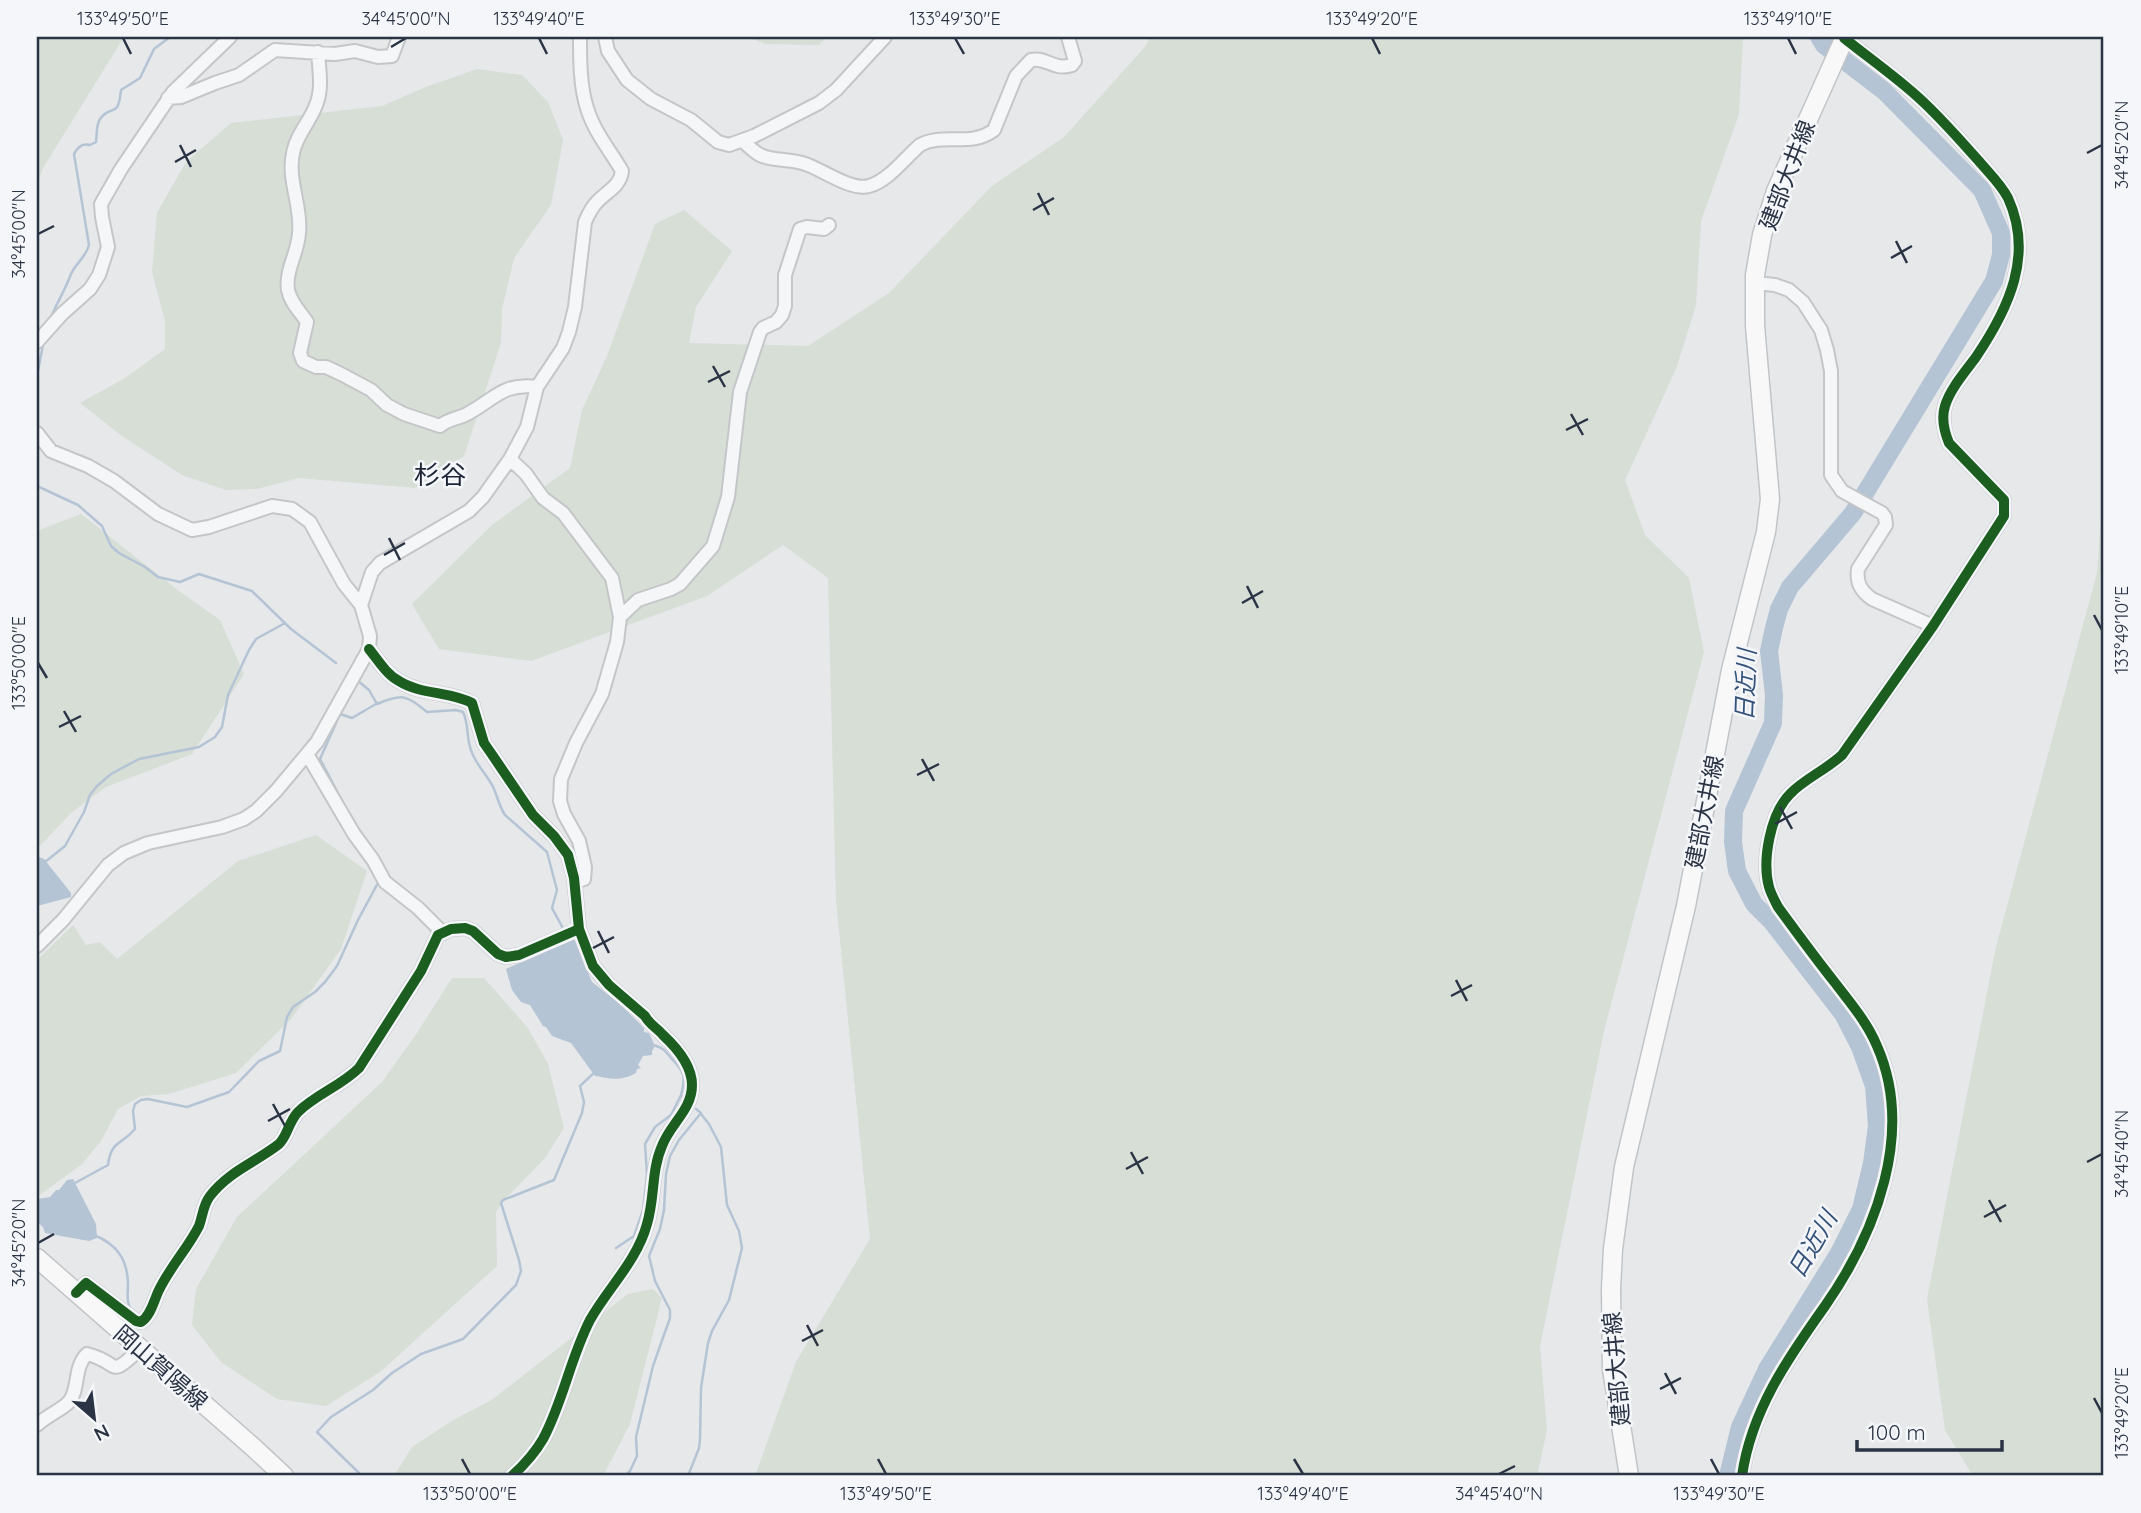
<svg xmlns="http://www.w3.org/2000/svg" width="2141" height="1513" font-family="Quicksand,'Noto Sans JP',sans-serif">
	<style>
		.green { fill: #d6ded6 }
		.water { fill: #b4c4d5 }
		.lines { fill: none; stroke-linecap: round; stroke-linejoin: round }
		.stream { stroke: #b4c4d5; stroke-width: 2.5 }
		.river { stroke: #b4c4d5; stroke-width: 18 }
		.street-casing { stroke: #c4c6c8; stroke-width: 16 }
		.primary-casing { stroke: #c2c5c8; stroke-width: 21 }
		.street { stroke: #f5f6f7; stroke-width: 12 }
		.primary { stroke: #f8f8f8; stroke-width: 18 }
		.cycleway-casing { stroke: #f4f6f9; stroke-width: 15 }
		.cycleway { stroke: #1b5e20; stroke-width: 10 }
		.ticks { fill: none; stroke: #2b3445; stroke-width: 2.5 }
		.labels { text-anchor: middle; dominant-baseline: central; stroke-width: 5; stroke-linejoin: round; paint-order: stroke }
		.street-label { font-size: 23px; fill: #2b3445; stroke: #f4f6f9 }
		.water-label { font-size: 24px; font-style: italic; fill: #34527a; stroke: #f4f6f9 }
		.quarter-label { font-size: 26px; fill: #1d2536; stroke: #f4f6f9 }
		.neatline { fill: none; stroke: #2b3445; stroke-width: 2.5 }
		.ticks-label { font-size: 18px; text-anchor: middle; fill: #2b3445 }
	</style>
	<rect width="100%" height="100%" fill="#e6e8ea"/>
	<path class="green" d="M 37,37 L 124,37 L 43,168 L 37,185 Z
		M 748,37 L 827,37 L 819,45 L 765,44 Z
		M 1151,37 L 1743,37 L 1739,114 L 1701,221 L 1696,305 L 1676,369 L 1625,480 L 1645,535 L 1689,578 L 1704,652 L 1604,1031 L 1540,1346 L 1547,1430 L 1537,1476 L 755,1476 L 796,1362 L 870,1239 L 836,900 L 828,578 L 783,545 L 707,596 L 531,661 L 439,649 L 412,604 L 492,525 L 570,468 L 582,410 L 607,356 L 655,224 L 684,210 L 732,251 L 696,307 L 689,343 L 808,346 L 889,293 L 992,186 L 1064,137 L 1144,48 Z
		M 477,69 L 522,75 L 548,102 L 563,140 L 551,205 L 514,258 L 502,309 L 501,343 L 464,456 L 415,488 L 299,478 L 257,489 L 226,490 L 182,475 L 122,436 L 80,403 L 125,378 L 165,349 L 165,321 L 152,272 L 157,213 L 186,162 L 231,123 L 382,106 L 426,87 Z
		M 2104,475 L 2104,1476 L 1973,1476 L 1945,1430 L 1927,1299 L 1996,947 L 2097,573 Z
		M 81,514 L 179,591 L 220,620 L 244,674 L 192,754 L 106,787 L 71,813 L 37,849 L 37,531 Z
		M 316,835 L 367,871 L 341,949 L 291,1019 L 236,1073 L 169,1094 L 141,1096 L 118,1109 L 101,1141 L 82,1164 L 37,1197 L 37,960 L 73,925 L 86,945 L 100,942 L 117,959 L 238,861 Z
		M 452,978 L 484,978 L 528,1028 L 548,1064 L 564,1128 L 545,1158 L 505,1199 L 496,1212 L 497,1266 L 380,1372 L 326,1406 L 277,1399 L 221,1362 L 192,1325 L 196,1289 L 237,1217 L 382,1082 L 417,1033 Z
		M 653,1289 L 662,1298 L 630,1424 L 603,1476 L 394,1476 L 412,1447 L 450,1422 L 493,1399 L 628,1294 Z"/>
	<path class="water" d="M 39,857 L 44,859 L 71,893 L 71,897 L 37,906 L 37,858 Z
		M 574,939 L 592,982 L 619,1003 L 644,1028 L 644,1032 L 649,1033 L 655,1046 L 652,1051 L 652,1055 L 643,1056 L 638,1065 L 641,1068 L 637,1069 L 636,1073 C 628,1078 616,1080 607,1078 C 603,1078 599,1076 595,1076 L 571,1043 L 552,1036 L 546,1027 L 543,1026 L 530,1005 L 521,1002 L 512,990 L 506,969 Z
		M 73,1179 L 96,1224 L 97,1238 L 89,1241 L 45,1233 L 43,1227 L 37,1222 L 37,1199 L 50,1197 L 56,1190 L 59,1190 L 67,1180 Z"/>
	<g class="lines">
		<path class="stream" d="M 52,315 C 58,301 66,288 71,274 C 76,263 86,257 89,245 L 74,154 C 78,147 82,143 90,145 L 96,142 C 97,135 96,125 100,119 C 112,103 118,120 121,90 L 140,78 L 154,49 L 170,37
			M 37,376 L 43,345
			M 37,486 L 78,505 L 102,526 L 111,546 L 119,553 L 145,567 L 158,577 L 180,582 L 199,574 L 252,591 L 291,629 L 336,663
			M 358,681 L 369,690 L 377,704 C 402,693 406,695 427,712 L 456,710 L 463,712 C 469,724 466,737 471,750 C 476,766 488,775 494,789 C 498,798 499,806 505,815 L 547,852 L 557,890 L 552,908 L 565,932
			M 350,816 L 320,759 L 340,714 L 352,718 L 376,704
			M 377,856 L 384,868
			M 45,862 L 65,846 L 84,812 L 90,795 L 97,786 L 111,774 L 139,759 L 199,747 L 215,737 L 222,727 L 228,695 L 249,650 L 256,639 L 285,623
			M 652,1045 C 662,1047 665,1050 671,1058 C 685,1072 686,1076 681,1095 L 683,1097
			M 75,1183 L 108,1165 C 111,1140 122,1145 135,1129 L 133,1111 L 135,1104 L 141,1100 L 148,1099 L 187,1107 L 229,1092 L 259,1061 L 280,1051 L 287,1017 L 293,1007 L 315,992 L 325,982 L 337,966 L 358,920 L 379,881
			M 94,1235 C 116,1244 127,1258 128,1283 C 128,1293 126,1301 131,1310
			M 616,1248 L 634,1236 L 643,1210 L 647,1175 L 645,1144 L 655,1127 L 671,1115 L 681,1095
			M 361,1475 L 317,1432 L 331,1417 L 373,1390 L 392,1373 L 421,1354 L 463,1339 L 516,1285 L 521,1271 L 519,1260 L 501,1203 L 503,1200 L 554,1180 L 582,1113 L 584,1102 L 580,1086 L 595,1072
			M 625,1476 L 630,1471 L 637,1456 L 636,1437 L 653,1366 L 670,1318 L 670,1310 L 655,1281 L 649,1256 L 660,1229 L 664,1210 L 666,1174 L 670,1156 L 679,1140 L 701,1113 L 696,1109
			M 688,1476 L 699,1448 L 700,1439 L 701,1388 L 708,1343 L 712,1331 L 729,1300 L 742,1248 L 739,1231 L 727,1205 L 721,1147 L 709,1124 L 701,1114"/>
		<path class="river" d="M 1728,1476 L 1740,1427 L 1767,1369 L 1839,1253 L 1861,1209 L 1872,1163 L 1877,1126 L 1874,1086 L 1860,1047 L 1843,1014 L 1772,922 L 1754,904 L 1737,871 L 1733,842 L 1734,811 L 1773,723 L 1774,695 L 1769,651 L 1774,628 L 1779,609 L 1790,587 L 1853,513 L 1994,281 L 2001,255 L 2001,233 L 1982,190 L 1884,91 L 1824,45 L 1819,37"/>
		<g class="street-casing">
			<path id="street" d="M 605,37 L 608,51 L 627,80 L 651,99 L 691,120 L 718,142 L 729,145 L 754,136 L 819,103 L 836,90 L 885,37
				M 318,52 C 319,69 323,89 316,105 C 310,122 296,135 293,153 C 287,180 302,206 299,233 C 298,253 285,270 288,290 C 291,304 300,311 307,322 L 300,353 L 303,361 L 316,367 L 326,367 L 341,374 L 371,390 L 387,405 L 404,414 L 440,426 C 448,419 456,419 465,415 C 493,401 502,382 537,387
				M 168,98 L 181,97 L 215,83 L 239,75 L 275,50 L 335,54 L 355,51 L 378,57 L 392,56 L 399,37
				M 743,141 C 748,146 753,151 760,155 C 775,162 792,158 808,165 C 824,171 852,191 869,186 C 888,181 905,158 920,145 C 944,132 970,148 994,130 L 1016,76 L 1031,60 C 1048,57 1053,71 1072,65 L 1075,61 L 1068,37
				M 1755,283 L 1775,285 L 1789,290 L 1803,302 L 1821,330 L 1827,350 L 1831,371 L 1831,475 L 1842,491 L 1882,513 L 1885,517 L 1886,525 L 1858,569 C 1856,583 1861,591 1872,599 L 1933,626
				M 37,342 L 62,314 L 90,289 L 99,275 L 108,247 L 102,217 L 101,204 L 121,169 L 173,92 L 230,37
				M 37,433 L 51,451 L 88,466 L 114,481 L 158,514 L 192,530 L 209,527 L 272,506 L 292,509 L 310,522 L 344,584 L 361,605 L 370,636 L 369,649 L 317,742 L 276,791 L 256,811 L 244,819 L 222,827 L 148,843 L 124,853 L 108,865 L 63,920 L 37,946
				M 510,459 L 526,474 L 543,498 L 563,513 L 612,578 L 620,617 L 617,642 L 602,694 L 576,743 L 561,779 L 560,801 L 564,814 L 579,841 L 585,867 L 584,879 L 575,882
				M 361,605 L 372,572 L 380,563 L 469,511 L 483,497 L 510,459 L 527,427 L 537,387 L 563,348 L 569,332 L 575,307 L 585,222 C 588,215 591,208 597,202 C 607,191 620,187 622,171 C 610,150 594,132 587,108 C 580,87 580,59 580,37
				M 620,617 L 638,600 L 671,589 L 680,584 L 713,546 L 728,497 L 740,392 L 760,332 L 763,328 L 776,322 L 782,315 L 785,306 L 785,275 L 800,229 L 807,227 L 824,229 L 829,225
				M 369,649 C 378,660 386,674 399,681 C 421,695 449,691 472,703 L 484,743 L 493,756 L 533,815 L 554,836 L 568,855 L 574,878 L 579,929 L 593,966 L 609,985 L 645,1016 C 649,1024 657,1028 663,1035 C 676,1047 692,1066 692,1085 C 692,1110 670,1124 662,1146 C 651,1171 655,1198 647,1224 C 637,1261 608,1288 590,1320 C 570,1359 563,1402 543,1439 C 535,1453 524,1465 512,1476
				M 307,754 L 354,834 L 373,860 L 385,882 L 418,908 L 443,933
				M 76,1293 L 86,1283 L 136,1321 L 141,1322 C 151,1316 154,1300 159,1290 C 170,1267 188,1248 199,1226 C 203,1215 203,1205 210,1196 C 228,1172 256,1162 279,1144 C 287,1137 289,1121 298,1112 C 316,1094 341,1086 359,1068 L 421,971 L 438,935 L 451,929 L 465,928 L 473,931 L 498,954 L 506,957 L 519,955 L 579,929
				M 37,1425 C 46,1416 63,1409 69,1402 C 80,1388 73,1368 87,1354 C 122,1363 107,1380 140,1349
				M 1742,1476 C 1751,1411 1788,1358 1825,1306 C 1876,1233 1915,1132 1877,1046 C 1867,1022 1851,1004 1836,984 C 1816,959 1797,933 1778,907 C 1775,901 1771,894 1769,887 C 1762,861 1770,814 1790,794 C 1804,779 1826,770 1842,755 L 1933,626 L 2004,516 L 2004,500 L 1949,443 C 1944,431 1941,419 1945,406 C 1950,389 1965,372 1976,357 C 2009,308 2034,255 2008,198 C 2001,184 1988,172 1978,160 C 1959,139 1940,117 1919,98 C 1896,77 1869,58 1844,38"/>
		</g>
		<g class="primary-casing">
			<path id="primary" d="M 37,1258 L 254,1448 L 284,1476
				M 1629,1476 L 1612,1369 L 1611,1289 L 1613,1249 L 1624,1167 L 1686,906 L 1731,670 L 1766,532 L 1770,499 L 1755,326 L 1755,275 L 1762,235 L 1776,191 L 1845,37"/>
		</g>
		<use href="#street" class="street"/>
		<use href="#primary" class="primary"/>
		<g class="cycleway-casing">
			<path id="cycleway" d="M 369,649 C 378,660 386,674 399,681 C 421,695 449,691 472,703 L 484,743 L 493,756 L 533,815 L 554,836 L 568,855 L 574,878 L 579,929 L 593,966 L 609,985 L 645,1016 C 649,1024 657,1028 663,1035 C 676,1047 692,1066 692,1085 C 692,1110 670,1124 662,1146 C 651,1171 655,1198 647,1224 C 637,1261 608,1288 590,1320 C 570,1359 563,1402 543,1439 C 535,1453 524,1465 512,1476
				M 76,1293 L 86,1283 L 136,1321 L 141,1322 C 151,1316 154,1300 159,1290 C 170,1267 188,1248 199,1226 C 203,1215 203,1205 210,1196 C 228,1172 256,1162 279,1144 C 287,1137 289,1121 298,1112 C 316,1094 341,1086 359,1068 L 421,971 L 438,935 L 451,929 L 465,928 L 473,931 L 498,954 L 506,957 L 519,955 L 579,929
				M 1742,1476 C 1751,1411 1788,1358 1825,1306 C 1876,1233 1915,1132 1877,1046 C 1867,1022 1851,1004 1836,984 C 1816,959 1797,933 1778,907 C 1775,901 1771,894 1769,887 C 1762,861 1770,814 1790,794 C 1804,779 1826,770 1842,755 L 1933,626 L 2004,516 L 2004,500 L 1949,443 C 1944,431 1941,419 1945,406 C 1950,389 1965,372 1976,357 C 2009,308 2034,255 2008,198 C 2001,184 1988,172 1978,160 C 1959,139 1940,117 1919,98 C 1896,77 1869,58 1844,38"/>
		</g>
		<use href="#cycleway" class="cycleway"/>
	</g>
	<path class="ticks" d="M 123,38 L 131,54M 539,38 L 547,54M 955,38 L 964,54M 1372,38 L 1380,54M 1788,38 L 1796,54M 391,47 L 406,38M 180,145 L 191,167M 2087,153 L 2102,145M 175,162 L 196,150M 1038,193 L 1049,215M 1033,210 L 1054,198M 38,234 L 54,226M 1896,241 L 1907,263M 1891,258 L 1912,246M 713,366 L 725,387M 708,382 L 730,371M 1571,414 L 1583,435M 1566,430 L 1588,419M 389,538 L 400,560M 384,555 L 405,543M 1247,586 L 1258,608M 1242,603 L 1263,591M 2094,615 L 2102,630M 38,663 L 47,678M 64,711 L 76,732M 59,727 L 81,716M 922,759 L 934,781M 917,775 L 939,764M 1780,807 L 1792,829M 1775,824 L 1797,812M 598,931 L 609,953M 593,948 L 614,937M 1456,980 L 1467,1001M 1451,996 L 1472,985M 273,1104 L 285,1126M 268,1121 L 290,1109M 1131,1152 L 1143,1174M 2087,1162 L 2102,1154M 1126,1169 L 1148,1157M 1989,1200 L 2001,1222M 1984,1217 L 2006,1205M 38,1243 L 54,1234M 807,1325 L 818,1346M 802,1341 L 823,1330M 1665,1373 L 1676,1394M 1660,1389 L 1681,1378M 2094,1398 L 2102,1413M 462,1459 L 470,1474M 878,1459 L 886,1474M 1294,1459 L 1303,1474M 1711,1459 L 1719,1474M 1499,1474 L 1515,1466"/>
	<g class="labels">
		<g class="street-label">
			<text transform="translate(1787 175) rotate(-69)">建部大井線</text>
			<text transform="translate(1704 812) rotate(-79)">建部大井線</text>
			<text transform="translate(161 1367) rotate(41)">岡山賀陽線</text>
			<text transform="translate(1616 1369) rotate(-95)">建部大井線</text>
		</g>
		<g class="water-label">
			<text transform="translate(1745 685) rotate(-88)">日近川</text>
			<text transform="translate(1812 1244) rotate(-60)">日近川</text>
		</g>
		<g class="quarter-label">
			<text x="440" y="474">杉谷</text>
		</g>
	</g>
	<rect width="2141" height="1513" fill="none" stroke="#f4f6f9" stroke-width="77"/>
	<g transform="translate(94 1418) rotate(152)" stroke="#f4f6f9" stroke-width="5" paint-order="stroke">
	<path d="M0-5L12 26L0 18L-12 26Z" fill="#2b3445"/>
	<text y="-10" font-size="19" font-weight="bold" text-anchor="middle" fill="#2b3445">N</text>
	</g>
	<path d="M1857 1440v10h145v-10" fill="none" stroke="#2b3445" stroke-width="3.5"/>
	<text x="1868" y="1440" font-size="21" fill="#2b3445" stroke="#f4f6f9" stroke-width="5" paint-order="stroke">100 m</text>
	<rect x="38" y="38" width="2064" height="1436" class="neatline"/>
	<g class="ticks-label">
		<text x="123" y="25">133°49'50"E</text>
		<text x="406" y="25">34°45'00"N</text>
		<text x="539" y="25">133°49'40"E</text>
		<text x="955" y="25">133°49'30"E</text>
		<text x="1372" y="25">133°49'20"E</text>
		<text x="1788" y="25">133°49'10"E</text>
		<text transform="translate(2122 145) rotate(-90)" y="6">34°45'20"N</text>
		<text transform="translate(19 234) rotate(-90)" y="6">34°45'00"N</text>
		<text transform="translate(2122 630) rotate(-90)" y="6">133°49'10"E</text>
		<text transform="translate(19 663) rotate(-90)" y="6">133°50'00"E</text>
		<text transform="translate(2122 1154) rotate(-90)" y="6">34°45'40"N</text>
		<text transform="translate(19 1243) rotate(-90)" y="6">34°45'20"N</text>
		<text transform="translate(2122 1413) rotate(-90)" y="6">133°49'20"E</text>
		<text x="470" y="1500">133°50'00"E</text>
		<text x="886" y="1500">133°49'50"E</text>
		<text x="1303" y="1500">133°49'40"E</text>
		<text x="1499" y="1500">34°45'40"N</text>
		<text x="1719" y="1500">133°49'30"E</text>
	</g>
</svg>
